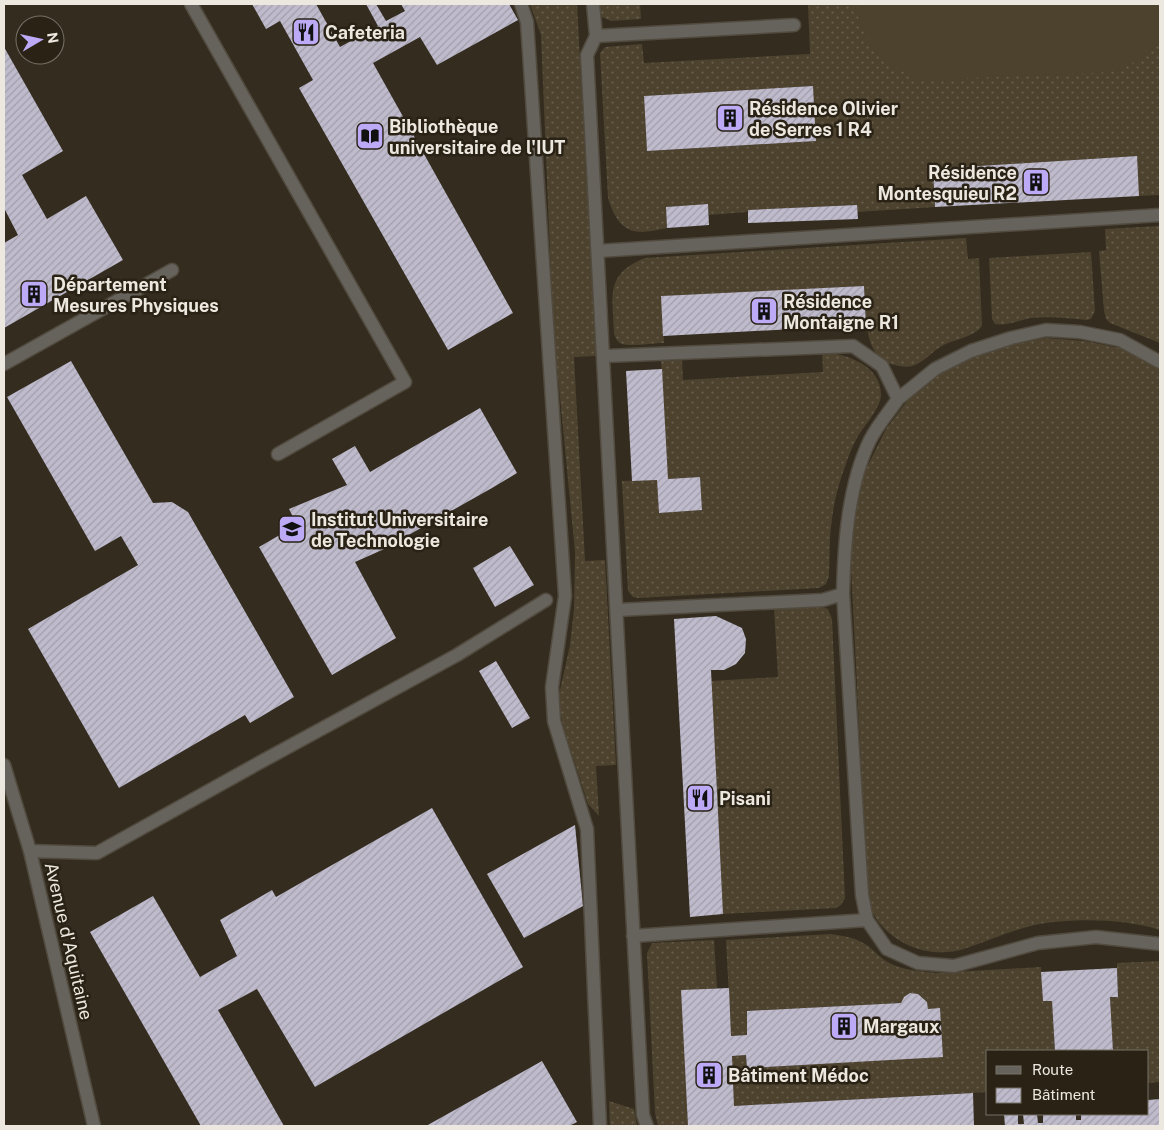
<svg xmlns="http://www.w3.org/2000/svg" width="1164" height="1130" font-family="'Public Sans',sans-serif">
	<style>
		.grass { fill: url(#grass-dots); fill-rule: evenodd }
		.pitch { fill: #4d422e }
		.building { fill: url(#building-hatch) }
		.lines { fill: none; stroke-linecap: round; stroke-linejoin: round }
		.minor-casing { stroke: #514a3e; stroke-width: 15 }
		.minor { stroke: #66625c; stroke-width: 12 }
		.labels { text-anchor: middle; dominant-baseline: central; stroke-width: 5; stroke-linejoin: round; paint-order: stroke }
		.poi-label { font-size: 18px; font-weight: bold; fill: #ece8df; stroke: #292215; text-anchor: start }
		.street-label { font-size: 18px; fill: #ece8df; stroke: #292215 }
	</style>
	<defs>
		<pattern id="grass-dots" width="8" height="8" patternUnits="userSpaceOnUse" patternTransform="scale(1.25)"><rect width="8" height="8" fill="#4d422e"/><path d="M2 2h.1M6 6h.1" fill="none" stroke="#675d4c" stroke-width="1.8" stroke-linecap="round"/></pattern>
		<pattern id="building-hatch" width="6" height="6" patternUnits="userSpaceOnUse" patternTransform="scale(1.25)"><rect width="6" height="6" fill="#bfbbcd"/><path d="M-1 1l2-2M0 6l6-6M5 7l2-2" fill="none" stroke="#a19eaa"/></pattern>
	</defs>
	<rect width="100%" height="100%" fill="#332c1f"/>
	<path class="grass" d="M 530,4 L 577,4 L 596,356 L 574,357 L 585,561 L 605,560 L 616,765 L 596,766 L 599,816 L 588,804 L 563,726 L 558,699 L 570,645 L 574,609 L 575,552 L 553,325 L 541,35 Z
		M 598,4 L 640,4 L 641,19 L 611,21 L 602,17 L 598,9 Z
		M 808,4 L 1160,4 L 1160,195 L 1139,196 L 1136,156 L 934,169 L 935,207 L 857,212 L 857,205 L 748,210 L 747,212 L 709,215 L 708,204 L 666,207 L 667,228 C 634,236 619,234 608,198 L 600,53 L 605,47 L 642,44 L 644,63 L 810,54 ZM 813,86 L 816,141 L 647,151 L 644,96 Z
		M 1160,226 L 1160,343 L 1110,323 L 1106,319 L 1104,311 L 1099,251 L 1106,250 L 1105,229 Z
		M 966,238 L 968,259 L 979,258 L 982,326 C 973,338 954,339 942,346 C 933,351 926,360 917,364 C 910,368 902,367 895,365 C 861,357 867,312 864,286 L 662,296 L 664,343 C 653,343 631,347 622,344 C 617,342 616,338 614,334 C 613,297 604,274 645,258 Z
		M 1091,252 L 1095,311 L 1091,319 L 1087,320 C 1068,318 1049,316 1031,318 C 1019,320 1007,326 995,324 L 992,319 L 989,258 Z
		M 1046,338 L 1085,341 L 1125,349 L 1160,369 L 1160,930 C 1124,919 1077,918 1040,924 C 1013,929 989,941 964,949 C 934,958 901,948 881,925 C 875,919 872,909 868,902 L 850,548 L 855,511 L 863,475 L 886,429 L 910,397 L 934,377 L 972,358 L 1005,345 Z
		M 822,352 C 847,354 881,365 881,395 C 881,408 863,427 857,438 C 852,447 848,457 845,467 C 839,482 834,502 832,519 C 829,538 830,557 829,576 L 826,584 L 819,588 L 638,598 L 633,597 L 628,591 L 622,481 L 657,480 L 659,513 L 702,510 L 700,477 L 668,479 L 661,361 L 682,360 L 683,380 L 823,372 Z
		M 819,606 L 828,609 L 832,619 L 845,898 L 841,905 L 836,908 L 723,914 L 711,681 L 778,677 L 774,609 Z
		M 831,934 C 843,936 854,937 865,944 C 872,948 878,956 886,961 C 900,970 919,971 936,973 L 1041,967 L 1043,1001 L 1052,1001 L 1055,1051 L 988,1051 L 988,1092 L 734,1106 L 732,1056 L 746,1055 L 748,1068 L 943,1056 L 940,1009 L 928,1009 L 927,1002 L 918,994 C 909,993 905,995 901,1003 L 747,1011 L 747,1035 L 731,1036 L 726,940 Z
		M 714,940 L 717,988 L 681,991 L 688,1126 L 658,1126 L 655,1113 L 647,953 L 652,943 Z
		M 1160,961 L 1160,1082 L 1148,1083 L 1148,1051 L 1113,1051 L 1110,997 L 1118,997 L 1117,963 Z
		M 609,1101 L 634,1109 L 637,1126 L 610,1126 Z"/>
	<path class="pitch" d="M 856,4 L 1160,4 L 1160,41 C 1146,57 1131,65 1111,72 L 920,80 C 884,65 861,44 856,4 Z"/>
	<path class="building" d="M 252,4 L 316,4 L 340,47 L 378,26 L 366,4 L 376,4 L 386,21 L 405,11 L 401,4 L 509,4 L 518,20 L 437,65 L 420,37 L 373,63 L 513,313 L 448,350 L 299,88 L 313,80 L 280,21 L 266,29 Z
		M 4,47 L 63,151 L 22,175 L 47,219 L 86,196 L 123,260 L 4,328 L 4,243 L 18,235 L 4,208 Z
		M 813,86 L 816,141 L 647,151 L 644,96 Z
		M 1137,156 L 1139,196 L 935,207 L 933,169 Z
		M 708,204 L 709,225 L 667,228 L 666,207 Z
		M 857,205 L 858,219 L 748,223 L 748,210 Z
		M 864,286 L 866,325 L 663,336 L 661,296 Z
		M 71,361 L 153,503 L 172,502 L 188,512 L 294,697 L 250,723 L 245,715 L 119,788 L 28,629 L 138,565 L 121,536 L 95,551 L 7,397 Z
		M 662,369 L 668,479 L 700,477 L 702,510 L 659,513 L 657,480 L 632,481 L 626,371 Z
		M 480,408 L 517,473 L 492,488 L 382,550 L 355,562 L 396,638 L 332,675 L 259,547 L 297,525 L 289,509 L 347,485 L 332,459 L 355,446 L 370,472 Z
		M 510,546 L 534,585 L 495,607 L 473,568 Z
		M 716,616 L 742,628 L 746,639 L 745,653 L 736,664 L 724,670 L 711,670 L 723,914 L 690,917 L 674,619 Z
		M 496,661 L 530,718 L 512,728 L 479,671 Z
		M 432,808 L 523,967 L 315,1087 L 257,989 L 218,1010 L 284,1126 L 201,1126 L 90,932 L 153,896 L 200,977 L 237,956 L 220,920 L 272,890 L 276,897 Z
		M 575,825 L 583,906 L 524,938 L 487,874 Z
		M 1117,968 L 1118,997 L 1110,997 L 1113,1051 L 1055,1051 L 1052,1001 L 1043,1001 L 1041,972 Z
		M 729,988 L 731,1036 L 747,1035 L 747,1011 L 901,1003 L 904,997 L 910,993 L 918,994 L 927,1002 L 928,1009 L 940,1008 L 943,1057 L 747,1068 L 746,1055 L 732,1056 L 734,1106 L 973,1093 L 974,1126 L 688,1126 L 681,990 Z
		M 542,1061 L 577,1122 L 569,1126 L 426,1126 Z
		M 1160,1099 L 1160,1126 L 1005,1126 L 1004,1114 L 1018,1114 L 1018,1124 L 1024,1124 L 1023,1114 L 1037,1114 L 1038,1123 L 1043,1123 L 1043,1114 L 1076,1114 L 1076,1120 L 1081,1120 L 1081,1114 L 1148,1114 L 1148,1100 Z"/>
	<g class="lines">
		<g class="minor-casing">
			<path id="minor" d="M 191,4 L 405,382 L 278,454
				M 521,4 L 527,22 L 565,596 L 552,687 L 554,721 L 587,829 L 600,1126
				M 593,4 L 596,36
				M 598,251 L 1160,215
				M 605,356 L 853,346 L 882,366 L 898,399 C 889,412 877,426 870,440 C 848,485 844,545 843,594 L 862,895 L 867,920 L 887,949 L 918,963 L 954,966 L 1038,943 L 1096,937 L 1160,944
				M 4,364 L 172,270
				M 898,399 L 935,369 L 971,351 L 1011,338 L 1046,330 L 1080,332 L 1120,340 L 1160,362
				M 617,610 L 823,600 L 843,594
				M 4,765 L 30,851 L 94,1126
				M 30,851 L 97,853 L 257,764 L 457,655 L 546,600
				M 633,936 L 867,920
				M 647,1126 L 643,1115 C 623,762 607,408 587,55 L 596,36 L 794,25"/>
		</g>
		<use href="#minor" class="minor"/>
	</g>
	<defs>
		<g id="restaurant-square" transform="scale(1.4375)"><rect x="-9" y="-9" width="18" height="18" rx="4" fill="#bcaaf6" stroke="#292215"/><path d="M-5-6h1v4h1v-4h1v4h1v-4h1v5L-1.5 .5V6h-2V.5L-5-1ZM5-6V6H3V1.5H1.5Q1.5-4 5-6Z" fill="#111"/></g>
		<g id="building-square" transform="scale(1.4375)"><rect x="-9" y="-9" width="18" height="18" rx="4" fill="#bcaaf6" stroke="#292215"/><path d="M-4-6H4V6H1V3H-1V6H-4ZM-2.5-4.3h1.7v1.8h-1.7ZM.8-4.3h1.7v1.8H.8ZM-2.5-1h1.7V.8h-1.7ZM.8-1h1.7V.8H.8Z" fill="#111"/></g>
		<g id="library-square" transform="scale(1.4375)"><rect x="-9" y="-9" width="18" height="18" rx="4" fill="#bcaaf6" stroke="#292215"/><path d="M-6-4Q-3-5.5-.7-3.5V5Q-3 3-6 4ZM6-4Q3-5.5 .7-3.5V5Q3 3 6 4Z" fill="#111"/></g>
		<g id="university-square" transform="scale(1.4375)"><rect x="-9" y="-9" width="18" height="18" rx="4" fill="#bcaaf6" stroke="#292215"/><path d="M0-5L7-2L0 1L-7-2ZM-4 1L0 2.5L4 1V4Q0 6-4 4Z" fill="#111"/></g>
	</defs>
	<g fill-rule="evenodd">
		<use href="#restaurant-square" x="306" y="32"/>
		<use href="#building-square" x="730" y="118"/>
		<use href="#library-square" x="370" y="136"/>
		<use href="#building-square" x="1036" y="182"/>
		<use href="#building-square" x="34" y="294"/>
		<use href="#building-square" x="764" y="311"/>
		<use href="#university-square" x="292" y="529"/>
		<use href="#restaurant-square" x="700" y="798"/>
		<use href="#building-square" x="844" y="1026"/>
		<use href="#building-square" x="709" y="1075"/>
	</g>
	<g class="labels">
		<g class="poi-label">
			<text x="325" y="32">Cafeteria</text>
			<text x="749" y="108">Résidence Olivier<tspan x="749" dy="21">de Serres 1 R4</tspan></text>
			<text x="389" y="126">Bibliothèque<tspan x="389" dy="21">universitaire de l'IUT</tspan></text>
			<text x="1017" y="172" text-anchor="end">Résidence<tspan x="1017" dy="21">Montesquieu R2</tspan></text>
			<text x="53" y="284">Département<tspan x="53" dy="21">Mesures Physiques</tspan></text>
			<text x="783" y="301">Résidence<tspan x="783" dy="21">Montaigne R1</tspan></text>
			<text x="311" y="519">Institut Universitaire<tspan x="311" dy="21">de Technologie</tspan></text>
			<text x="719" y="798">Pisani</text>
			<text x="863" y="1026">Margaux</text>
			<text x="728" y="1075">Bâtiment Médoc</text>
		</g>
		<g class="street-label">
			<text transform="translate(69 941) rotate(77)">Avenue d'Aquitaine</text>
		</g>
	</g>
	<rect width="1164" height="1130" fill="none" stroke="#ece8df" stroke-width="10"/>
	<rect x="986" y="1050" width="162" height="65" fill="#292215" stroke="#777166"/>
	<rect x="996" y="1066" width="25" height="8" fill="#66625c" stroke="#777166"/>
	<text x="1032" y="1075" font-size="15" fill="#ece8df">Route</text>
	<rect x="996" y="1088" width="25" height="15" fill="url(#building-hatch)" stroke="#777166"/>
	<text x="1032" y="1100" font-size="15" fill="#ece8df">Bâtiment</text>
	<g transform="translate(40 40) rotate(81)"><circle r="24" fill="#292215" stroke="#777166"/>
	<path d="M0-4L9 19L0 12L-9 19Z" fill="#bcaaf6"/>
	<text y="-8" font-size="14" font-weight="bold" text-anchor="middle" fill="#ece8df">N</text>
	</g>
</svg>
